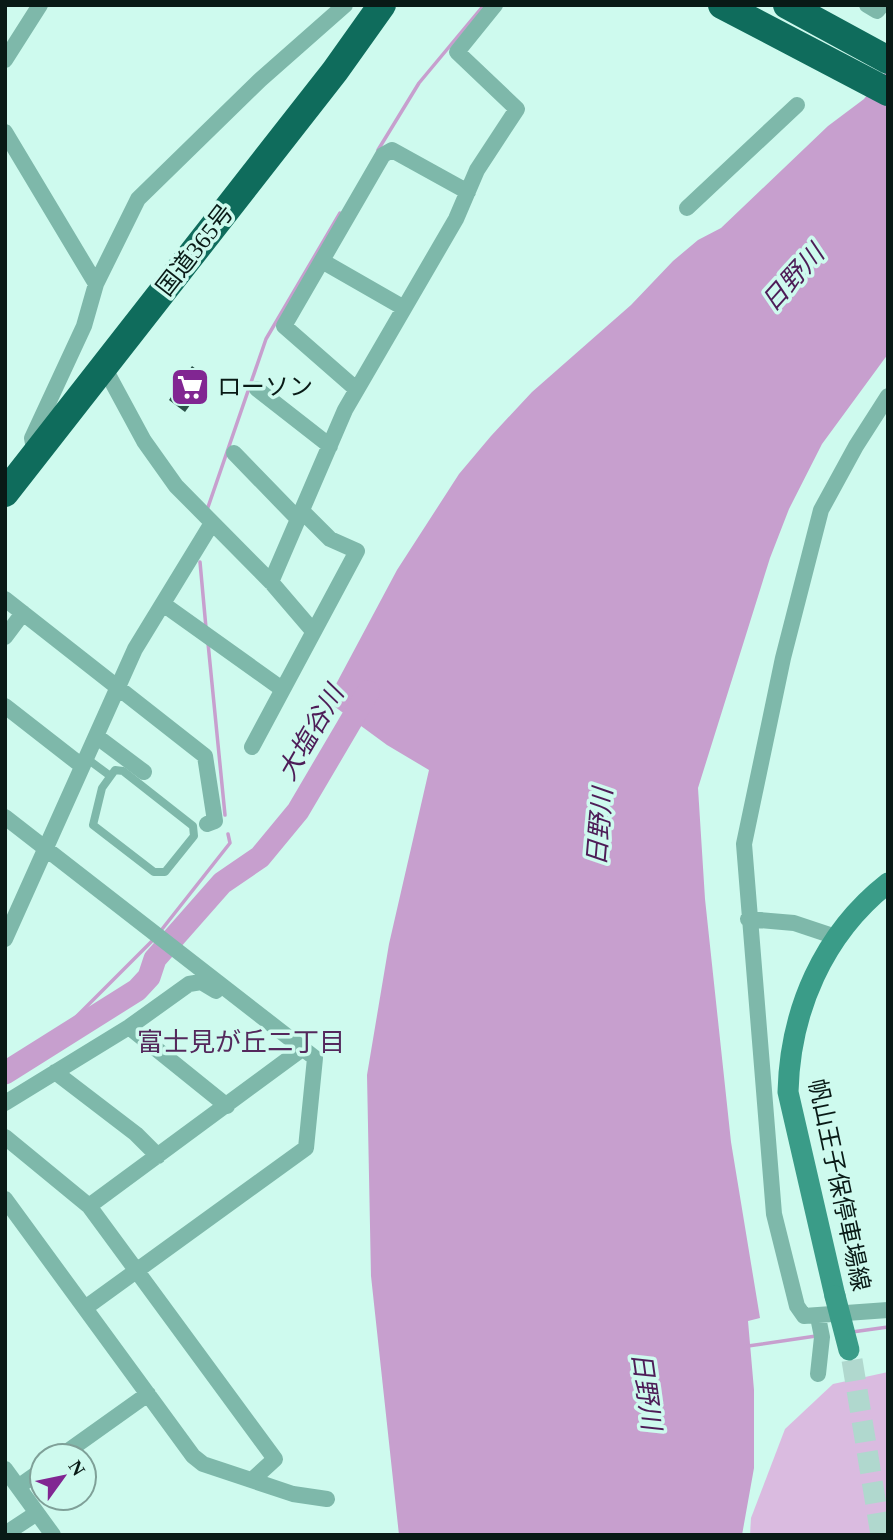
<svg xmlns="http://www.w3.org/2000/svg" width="893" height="1540" font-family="'Times New Roman','Noto Sans JP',serif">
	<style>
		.green { fill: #dabbe0 }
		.water { fill: #c79fce }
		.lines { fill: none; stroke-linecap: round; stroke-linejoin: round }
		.stream { stroke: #c79fce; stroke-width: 3.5 }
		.river { stroke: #c79fce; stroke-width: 23 }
		.building { fill: #295148 }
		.secondary-tunnel { stroke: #b0d8ce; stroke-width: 21; stroke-dasharray: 21 10; stroke-linecap: butt }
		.lane { stroke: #7eb8aa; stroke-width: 8 }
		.street { stroke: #7eb8aa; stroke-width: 16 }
		.secondary { stroke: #3a9c88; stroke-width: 21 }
		.highway { stroke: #0f6c5c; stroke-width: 28 }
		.secondary-bridge { stroke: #3a9c88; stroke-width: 21 }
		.labels { text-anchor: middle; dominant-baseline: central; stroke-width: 7; stroke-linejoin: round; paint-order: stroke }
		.street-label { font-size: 24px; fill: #091a16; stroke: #cefaee }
		.poi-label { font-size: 24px; fill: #091a16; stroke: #cefaee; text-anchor: start }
		.water-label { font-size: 26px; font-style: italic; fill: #4d1c57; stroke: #cefaee }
		.neighbourhood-label { font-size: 26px; fill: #54285c; stroke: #cefaee }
	</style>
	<rect width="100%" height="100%" fill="#cefaee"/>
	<path class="green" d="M 888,1372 L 888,1535 L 750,1535 L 751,1518 L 785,1429 L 833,1384 Z"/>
	<path class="water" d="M 888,69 L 888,354 L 822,444 L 789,509 L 770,558 L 698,788 L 705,899 L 731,1142 L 760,1318 L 748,1321 L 754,1390 L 754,1468 L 742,1535 L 399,1535 L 371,1276 L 367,1075 L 389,944 L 429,770 L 387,745 L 327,701 L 397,570 L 459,474 L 491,436 L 532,392 L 631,305 L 673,261 L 698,240 L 721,228 L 828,126 L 864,99 Z"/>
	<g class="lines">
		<path class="stream" d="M 378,150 L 419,83 L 484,5
			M 207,510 L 266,339 L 340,213
			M 200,562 L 206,628
			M 208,643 L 225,815
			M 159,933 L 230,843 L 228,834
			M 49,1044 L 154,939
			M 852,1332 L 888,1327
			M 748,1346 L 816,1336"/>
		<path class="river" d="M 5,1073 L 137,990 L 149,977 L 155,959 L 222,883 L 260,857 L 298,811 L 368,692"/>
	</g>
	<path class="building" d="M 192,366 L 209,379 L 185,412 L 169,400 Z"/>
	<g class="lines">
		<path class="secondary-tunnel" d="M 852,1360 L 881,1535"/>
		<path class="lane" d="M 86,758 L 109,775
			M 115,770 L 123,771 L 193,826 L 194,836 L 165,872 L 154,872 L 93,825 L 102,788 Z"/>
		<path class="street" d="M 867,5 L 877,11 L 882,5
			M 5,60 L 40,5
			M 5,132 L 96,284
			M 687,208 L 797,105
			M 322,261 L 404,308
			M 104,367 L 144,441 L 176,486 L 271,582 L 313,631
			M 257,389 L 330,446
			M 356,389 L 284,326 L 383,155 L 392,150 L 468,192
			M 888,396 L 856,446 L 821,510 L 783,658 L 744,844 L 774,1214 L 797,1306 L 804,1316 L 888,1310
			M 34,449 L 32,438 L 84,326 L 96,284 L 138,199 L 260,80 L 345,5
			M 234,453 L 298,519
			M 271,582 L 345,410 L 456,219 L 477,170 L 517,109 L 457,52 L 495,5
			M 5,599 L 205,756 L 215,821 L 207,824
			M 163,604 L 282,689
			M 5,637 L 23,613
			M 5,706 L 82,766
			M 96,736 L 144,772
			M 252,747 L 357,551 L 330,539 L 302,511
			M 5,817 L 315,1058 L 306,1148 L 85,1308
			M 748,919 L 794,923 L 836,937
			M 5,939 L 135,649 L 212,523
			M 129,1027 L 227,1106
			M 55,1072 L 136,1134 L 158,1156
			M 5,1103 L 129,1027 L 189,984 L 201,982 L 216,991
			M 5,1137 L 89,1206 L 275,1459 L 252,1480
			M 5,1199 L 193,1456 L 203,1464 L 293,1494 L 327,1499
			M 89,1206 L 302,1049
			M 818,1374 L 822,1337 L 818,1317
			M 61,1456 L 148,1394
			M 5,1469 L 53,1535
			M 18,1487 L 42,1470
			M 5,1534 L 37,1513"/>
		<path class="secondary" d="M 835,1296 L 788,1092 C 790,1011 823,934 888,883"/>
		<path class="highway" d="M 722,5 L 888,92
			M 787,5 L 888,60
			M 5,493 L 335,71 L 382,5"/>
		<path class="secondary-bridge" d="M 835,1296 L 849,1350"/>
	</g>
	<defs>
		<g id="supermarket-square" transform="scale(2.0125)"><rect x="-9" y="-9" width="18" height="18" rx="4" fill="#812692" stroke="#cefaee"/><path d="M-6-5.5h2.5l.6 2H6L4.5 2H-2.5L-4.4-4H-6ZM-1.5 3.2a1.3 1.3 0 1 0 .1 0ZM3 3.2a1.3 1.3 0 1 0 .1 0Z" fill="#fff"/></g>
	</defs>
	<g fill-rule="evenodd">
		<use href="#supermarket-square" x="190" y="387"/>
	</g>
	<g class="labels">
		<g class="street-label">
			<text transform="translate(195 250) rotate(-52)">国道365号</text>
			<text transform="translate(839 1185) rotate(78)">帆山王子保停車場線</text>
		</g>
		<g class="poi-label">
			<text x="217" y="387">ローソン</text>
		</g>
		<g class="water-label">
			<text transform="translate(793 278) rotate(-48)">日野川</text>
			<text transform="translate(311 733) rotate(-60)">大塩谷川</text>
			<text transform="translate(600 827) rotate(-85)">日野川</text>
			<text transform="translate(646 1391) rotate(82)">日野川</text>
		</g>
		<g class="neighbourhood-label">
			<text x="241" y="1042">富士見が丘二丁目</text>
		</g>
	</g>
	<rect width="893" height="1540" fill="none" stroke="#091a16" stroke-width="14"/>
	<g transform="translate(63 1477) rotate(57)"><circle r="33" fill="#cefaee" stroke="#7fa098" stroke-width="2"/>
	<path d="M0-5L12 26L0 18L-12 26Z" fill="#812692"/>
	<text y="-10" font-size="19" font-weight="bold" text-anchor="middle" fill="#091a16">N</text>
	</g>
</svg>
